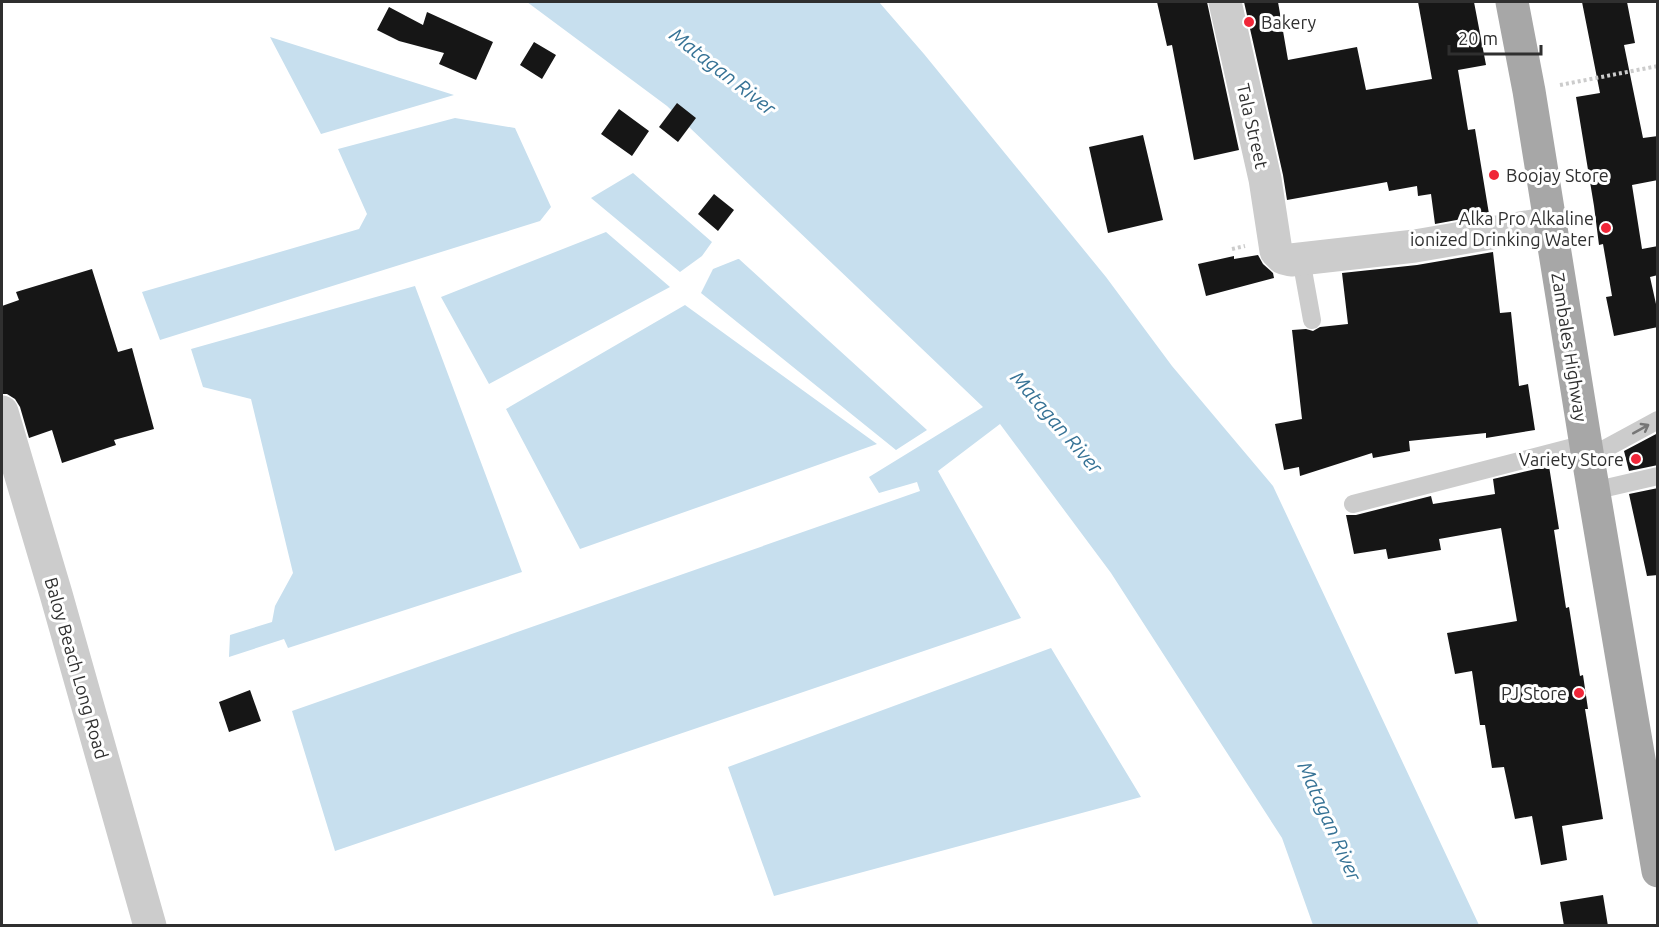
<svg xmlns="http://www.w3.org/2000/svg" width="1659" height="927" font-family="Ubuntu,sans-serif">
	<style>
		.water { fill: #c7dfee }
		.building { fill: #161616 }
		.lines { fill: none; stroke-linecap: round; stroke-linejoin: round }
		.path { stroke: #ccc; stroke-width: 4; stroke-dasharray: 3 3; stroke-linecap: butt }
		.service { stroke: #ccc; stroke-width: 18 }
		.minor { stroke: #ccc; stroke-width: 33 }
		.primary { stroke: #a7a7a7; stroke-width: 33 }
		.oneway { stroke: #767676 }
		.poi-dot { fill: #f02638; stroke: #fff; stroke-width: 2 }
		.labels { text-anchor: middle; dominant-baseline: central; stroke-width: 6; stroke-linejoin: round; paint-order: stroke }
		.poi-label { font-size: 18px; fill: #2f2f2f; stroke: #fff; text-anchor: end }
		.street-label { font-size: 18px; fill: #2f2f2f; stroke: #fff }
		.water-label { font-size: 20px; font-style: italic; fill: #377396; stroke: #fff }
	</style>
	<rect width="100%" height="100%" fill="#fff"/>
	<path class="water" d="M 527,2 L 879,2 L 924,54 L 1106,277 L 1172,366 L 1273,486 L 1479,925 L 1313,925 L 1282,838 L 1111,573 L 1000,424 L 938,471 L 1021,618 L 335,851 L 292,711 L 920,491 L 917,482 L 879,493 L 869,477 L 983,407 L 667,106 Z
		M 270,37 L 454,95 L 321,134 Z
		M 455,118 L 515,128 L 551,207 L 540,221 L 160,340 L 142,292 L 359,229 L 367,214 L 338,149 Z
		M 633,173 L 712,242 L 702,256 L 680,272 L 591,198 Z
		M 606,232 L 670,287 L 489,384 L 441,297 Z
		M 738,259 L 739,259 L 927,430 L 896,450 L 701,293 L 713,269 Z
		M 415,286 L 522,572 L 288,648 L 284,639 L 229,657 L 230,635 L 272,622 L 275,606 L 293,573 L 251,399 L 203,387 L 191,349 Z
		M 685,305 L 877,444 L 580,549 L 506,409 Z
		M 1051,648 L 1141,797 L 774,896 L 728,767 Z"/>
	<path class="building" d="M 1157,2 L 1207,2 L 1239,150 L 1194,160 L 1172,45 L 1167,46 Z
		M 1244,2 L 1278,2 L 1288,60 L 1357,47 L 1366,90 L 1432,79 L 1418,2 L 1474,2 L 1486,65 L 1458,70 L 1468,130 L 1475,129 L 1489,214 L 1435,224 L 1431,194 L 1418,196 L 1417,186 L 1389,191 L 1387,182 L 1287,200 L 1283,175 Z
		M 1582,2 L 1627,2 L 1635,43 L 1624,45 L 1643,138 L 1658,136 L 1658,180 L 1632,185 L 1642,249 L 1658,246 L 1658,275 L 1650,277 L 1658,313 L 1658,327 L 1614,336 L 1606,297 L 1612,296 L 1603,244 L 1599,245 L 1594,206 L 1576,97 L 1600,93 Z
		M 389,7 L 423,25 L 427,12 L 493,42 L 476,80 L 439,64 L 444,53 L 399,41 L 377,30 Z
		M 534,42 L 556,55 L 542,79 L 520,65 Z
		M 677,103 L 696,118 L 678,142 L 659,127 Z
		M 619,109 L 649,131 L 632,156 L 601,134 Z
		M 1143,135 L 1163,220 L 1108,233 L 1089,147 Z
		M 714,194 L 734,210 L 718,231 L 698,214 Z
		M 1493,252 L 1500,313 L 1511,312 L 1519,386 L 1528,384 L 1535,430 L 1486,438 L 1486,433 L 1409,441 L 1410,451 L 1373,458 L 1372,453 L 1300,476 L 1299,467 L 1284,470 L 1275,424 L 1302,419 L 1292,330 L 1306,329 L 1313,331 L 1320,327 L 1348,324 L 1342,273 L 1417,265 Z
		M 1258,255 L 1263,264 L 1273,273 L 1274,278 L 1206,296 L 1198,264 L 1234,256 L 1234,259 Z
		M 92,269 L 118,352 L 132,348 L 154,429 L 114,440 L 116,445 L 62,463 L 52,430 L 29,438 L 20,407 L 15,399 L 7,394 L 2,394 L 2,306 L 19,300 L 16,292 Z
		M 1658,433 L 1658,465 L 1629,471 L 1624,451 Z
		M 1549,466 L 1559,529 L 1554,530 L 1566,608 L 1569,607 L 1580,676 L 1583,675 L 1588,709 L 1585,709 L 1603,819 L 1562,826 L 1567,860 L 1541,865 L 1532,816 L 1515,819 L 1504,767 L 1492,768 L 1485,725 L 1480,725 L 1472,671 L 1455,674 L 1447,633 L 1517,621 L 1501,528 L 1439,539 L 1441,550 L 1388,559 L 1386,549 L 1354,554 L 1346,515 L 1356,515 L 1431,496 L 1433,504 L 1495,494 L 1493,479 Z
		M 1658,488 L 1658,575 L 1647,576 L 1629,494 Z
		M 250,690 L 261,721 L 229,732 L 219,702 Z
		M 1603,895 L 1608,926 L 1564,926 L 1560,902 Z"/>
	<g class="lines">
		<path class="path" d="M 1560,85 L 1658,66
			M 1232,249 L 1245,246"/>
		<path class="service" d="M 1301,259 L 1312,320
			M 1588,458 L 1658,420
			M 1593,491 L 1658,476
			M 1353,504 L 1585,444"/>
		<path class="minor" d="M 1225,2 L 1265,179 L 1276,251 L 1283,258 L 1291,260 L 1415,246 L 1550,223
			M 2,412 L 56,594 L 150,926"/>
		<path class="primary" d="M 1512,2 L 1529,91 L 1588,458 L 1658,871"/>
	</g>
	<defs><path id="oneway-shaft" d="M-6 0H5M1.5-3L5.5 0L1.5 3" fill="none" stroke-width="1.6" stroke-linecap="round" stroke-linejoin="round" transform="scale(1.5)"/></defs>
	<use class="oneway" href="#oneway-shaft" transform="translate(1641 429) rotate(-29)"/>
	<g class="poi-dot">
		<circle cx="1249" cy="22" r="6"/>
		<circle cx="1494" cy="175" r="6"/>
		<circle cx="1606" cy="228" r="6"/>
		<circle cx="1636" cy="459" r="6"/>
		<circle cx="1579" cy="693" r="6"/>
	</g>
	<g class="labels">
		<g class="poi-label">
			<text x="1261" y="22" text-anchor="start">Bakery</text>
			<text x="1506" y="175" text-anchor="start">Boojay Store</text>
			<text x="1594" y="218">Alka Pro Alkaline<tspan x="1594" dy="21">ionized Drinking Water</tspan></text>
			<text x="1624" y="459">Variety Store</text>
			<text x="1567" y="693">PJ Store</text>
		</g>
		<g class="street-label">
			<text transform="translate(1253 126) rotate(77)">Tala Street</text>
			<text transform="translate(1570 347) rotate(81)">Zambales Highway</text>
			<text transform="translate(77 668) rotate(74)">Baloy Beach Long Road</text>
		</g>
		<g class="water-label">
			<text transform="translate(723 71) rotate(38)">Matagan River</text>
			<text transform="translate(1057 422) rotate(49)">Matagan River</text>
			<text transform="translate(1330 821) rotate(66)">Matagan River</text>
		</g>
	</g>
	<rect width="1659" height="927" fill="none" stroke="#2f2f2f" stroke-width="6"/>
	<path d="M1449 45v9h92v-9" fill="none" stroke="#2f2f2f" stroke-width="3"/>
	<text x="1458" y="45" font-size="18" fill="#2f2f2f" stroke="#ffffff" stroke-width="4.5" paint-order="stroke">20 m</text>
</svg>
